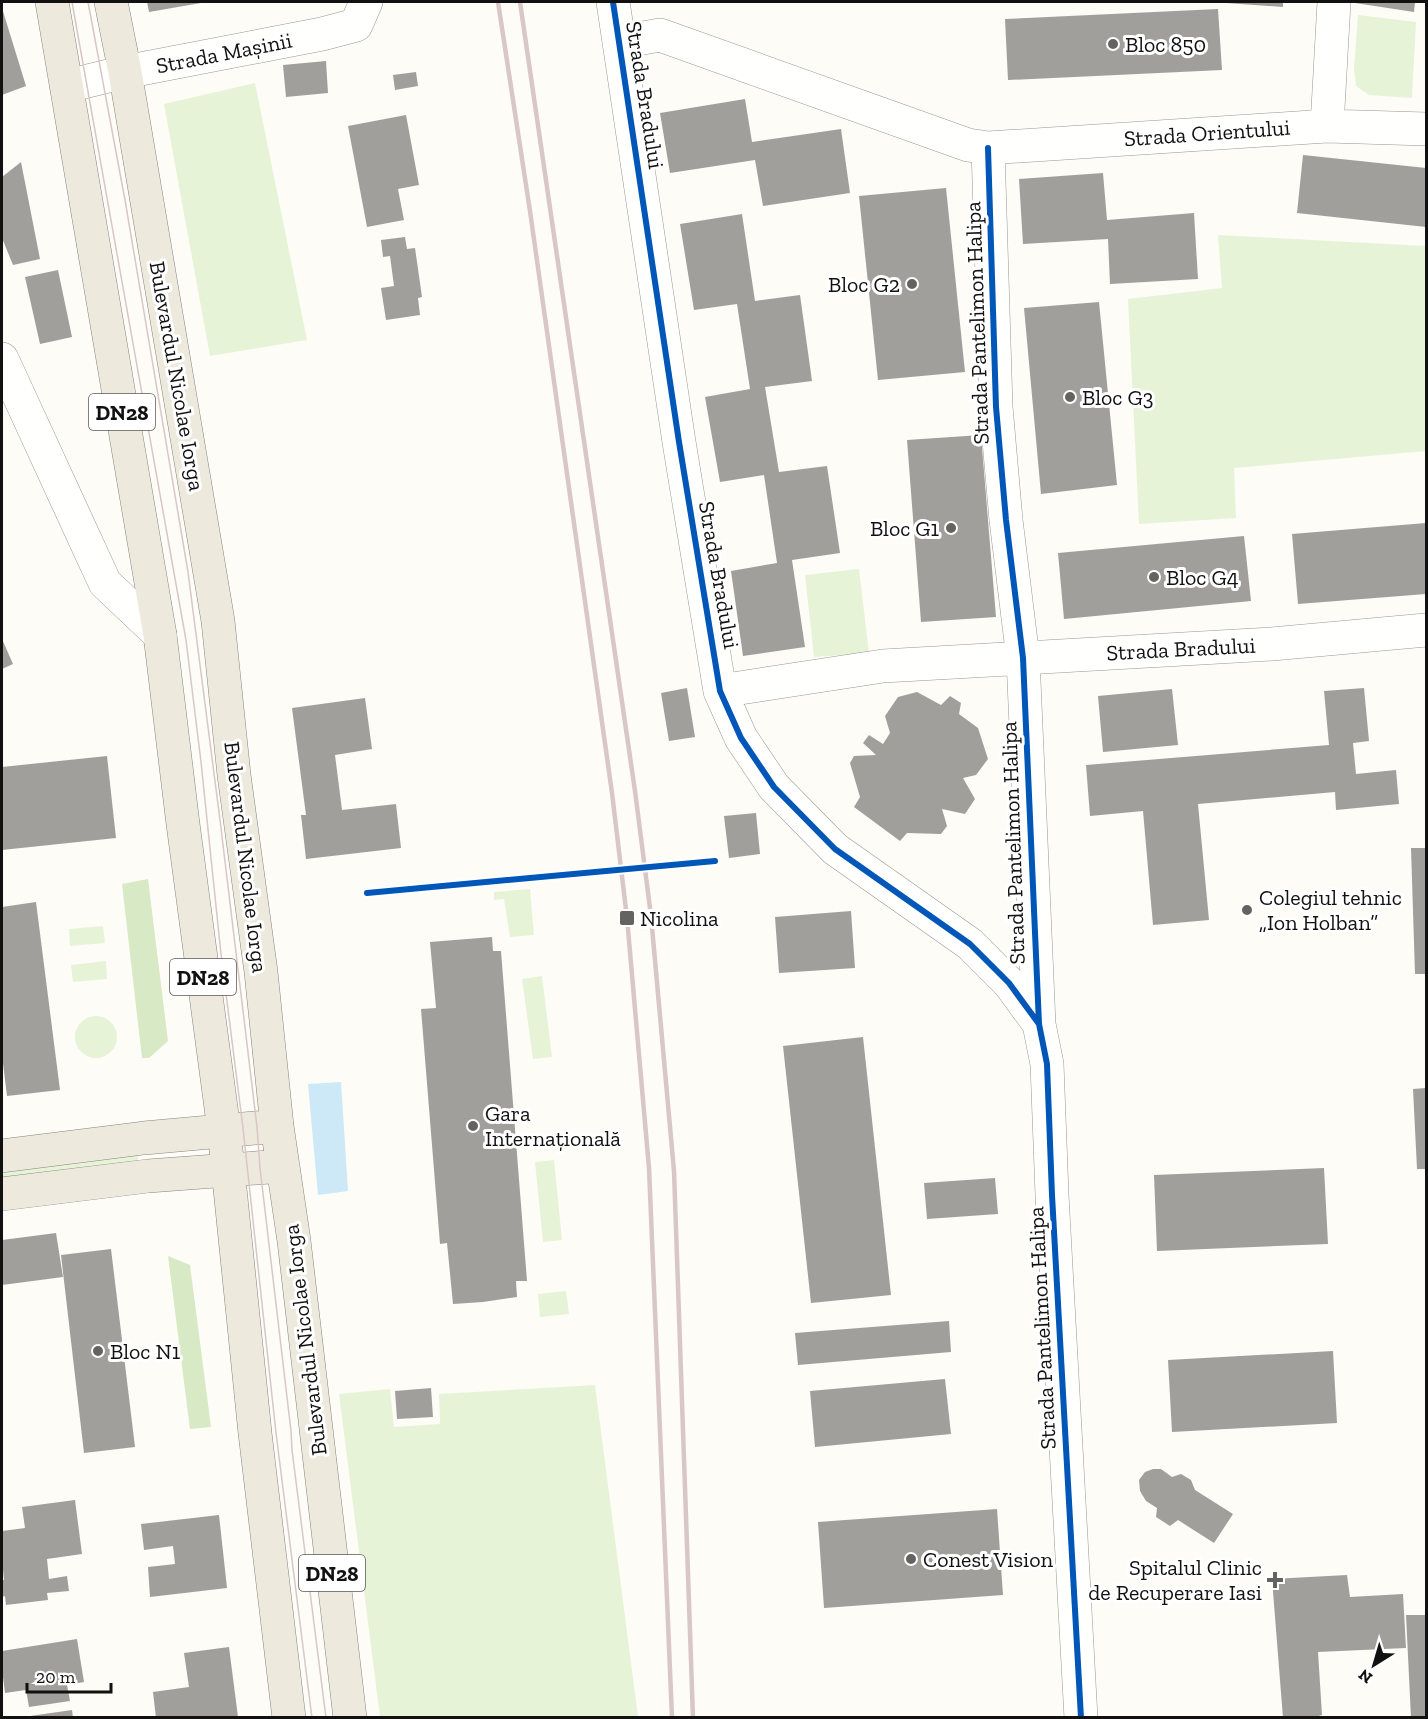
<svg xmlns="http://www.w3.org/2000/svg" width="1428" height="1719" font-family="'Zilla Slab',serif">
	<style>
		.green { fill: #e7f3d7 }
		.forest { fill: #d8eac5 }
		.water { fill: #cde8f7 }
		.building { fill: #a19f9c }
		.lines { fill: none; stroke-linecap: round; stroke-linejoin: round }
		.minor-casing { stroke: #979795; stroke-width: 34 }
		.major-casing { stroke: #858482; stroke-width: 34 }
		.minor { stroke: #fffffe; stroke-width: 33 }
		.major { stroke: #ede9dc; stroke-width: 33 }
		.tram { stroke: #d9c6c7; stroke-width: 1.5 }
		.rail { stroke: #d9c6c7; stroke-width: 4.5 }
		.cycleway-casing { stroke: #fff; stroke-width: 10 }
		.cycleway { stroke: #0057b8; stroke-width: 6 }
		.poi-dot { fill: #646362; stroke: #fff; stroke-width: 2 }
		.labels { text-anchor: middle; dominant-baseline: central; stroke-width: 6; stroke-linejoin: round; paint-order: stroke }
		.shield { fill: #fff; stroke: #585858; stroke-width: 1.5 }
		.shield-label { font-size: 21px; font-weight: bold; fill: #111 }
		.poi-label { font-size: 22px; fill: #111; stroke: #fff; text-anchor: start }
		.street-label { font-size: 22px; fill: #111; stroke: #fff }
	</style>
	<rect width="100%" height="100%" fill="#fdfcf7"/>
	<path class="green" d="M 1358,15 L 1416,22 L 1412,98 L 1369,95 L 1356,86 L 1354,69 Z
		M 255,83 L 307,340 L 210,356 L 164,104 Z
		M 1218,235 L 1426,246 L 1426,451 L 1234,468 L 1236,518 L 1139,524 L 1128,299 L 1222,288 Z
		M 859,569 L 869,653 L 814,657 L 805,575 Z
		M 530,889 L 534,935 L 510,937 L 504,899 L 494,900 L 494,892 Z
		M 103,926 L 105,943 L 70,946 L 69,929 Z
		M 106,961 L 107,979 L 73,982 L 71,965 Z
		M 542,976 L 552,1057 L 533,1059 L 522,979 Z
		M75 1037a21 21 0 1 1 42 0a21 21 0 1 1-42 0Z
		M 138,1154 L 138,1163 L 2,1180 L 2,1170 Z
		M 554,1160 L 562,1240 L 543,1242 L 535,1162 Z
		M 566,1291 L 569,1314 L 540,1317 L 538,1294 Z
		M 595,1385 L 638,1717 L 380,1717 L 339,1394 L 390,1389 L 394,1427 L 440,1424 L 439,1394 Z"/>
	<path class="forest" d="M 148,879 L 168,1041 L 149,1058 L 142,1058 L 122,884 Z
		M 168,1256 L 190,1265 L 211,1427 L 190,1429 Z"/>
	<path class="water" d="M 341,1082 L 348,1191 L 318,1195 L 308,1084 Z"/>
	<path class="building" d="M 147,2 L 201,2 L 201,3 L 149,12 Z
		M 1226,2 L 1283,2 L 1283,7 L 1226,3 Z
		M 1355,2 L 1415,2 L 1414,12 L 1355,3 Z
		M 2,8 L 26,86 L 2,95 Z
		M 1218,9 L 1222,70 L 1008,80 L 1005,19 Z
		M 326,61 L 328,93 L 286,97 L 283,65 Z
		M 416,72 L 418,86 L 395,90 L 393,75 Z
		M 745,99 L 752,142 L 841,129 L 850,193 L 763,206 L 755,160 L 670,173 L 660,113 Z
		M 406,115 L 419,185 L 398,189 L 404,220 L 367,227 L 348,126 Z
		M 1303,155 L 1426,168 L 1426,227 L 1297,213 Z
		M 21,162 L 40,259 L 13,265 L 2,238 L 2,177 Z
		M 1103,173 L 1107,220 L 1194,213 L 1198,279 L 1110,284 L 1108,239 L 1023,244 L 1019,179 Z
		M 946,188 L 965,372 L 878,380 L 859,196 Z
		M 742,214 L 755,301 L 800,295 L 812,381 L 765,387 L 779,472 L 827,466 L 840,553 L 792,560 L 805,647 L 743,656 L 731,571 L 777,563 L 764,475 L 720,482 L 705,397 L 750,389 L 737,304 L 694,310 L 680,224 Z
		M 405,237 L 407,249 L 415,248 L 422,297 L 418,298 L 420,315 L 386,320 L 381,288 L 394,286 L 390,256 L 383,257 L 381,240 Z
		M 58,270 L 72,337 L 40,344 L 25,277 Z
		M 1099,302 L 1117,485 L 1041,494 L 1024,308 Z
		M 981,435 L 996,617 L 921,622 L 907,440 Z
		M 1426,523 L 1426,594 L 1298,604 L 1292,534 Z
		M 1244,536 L 1251,601 L 1064,619 L 1058,553 Z
		M 2,639 L 13,664 L 2,669 Z
		M 687,688 L 695,737 L 669,741 L 661,693 Z
		M 1364,688 L 1369,741 L 1353,743 L 1356,774 L 1396,770 L 1399,804 L 1336,810 L 1335,792 L 1198,804 L 1209,920 L 1153,925 L 1143,811 L 1090,816 L 1086,765 L 1329,745 L 1324,691 Z
		M 1172,689 L 1178,745 L 1103,752 L 1098,696 Z
		M 917,692 L 941,705 L 950,696 L 961,703 L 959,714 L 978,728 L 988,759 L 976,775 L 963,778 L 975,799 L 965,814 L 942,809 L 947,826 L 941,834 L 907,833 L 900,841 L 854,807 L 860,797 L 850,763 L 854,756 L 876,755 L 863,743 L 869,735 L 883,744 L 890,733 L 885,716 L 898,697 Z
		M 365,698 L 372,749 L 335,755 L 342,810 L 396,804 L 401,848 L 306,859 L 301,815 L 306,815 L 292,708 Z
		M 107,756 L 116,838 L 2,850 L 2,767 Z
		M 756,813 L 760,854 L 729,858 L 724,816 Z
		M 1411,848 L 1426,848 L 1426,974 L 1415,974 Z
		M 36,902 L 60,1090 L 7,1096 L 2,1055 L 2,907 Z
		M 851,911 L 855,968 L 779,973 L 775,917 Z
		M 492,937 L 493,951 L 501,951 L 527,1281 L 516,1281 L 517,1297 L 483,1302 L 453,1304 L 447,1243 L 440,1244 L 421,1009 L 436,1008 L 430,942 Z
		M 863,1037 L 891,1295 L 811,1303 L 783,1046 Z
		M 1426,1088 L 1426,1169 L 1417,1169 L 1413,1089 Z
		M 1324,1168 L 1328,1244 L 1157,1251 L 1154,1175 Z
		M 995,1178 L 998,1214 L 927,1219 L 924,1183 Z
		M 56,1233 L 63,1277 L 2,1285 L 2,1240 Z
		M 111,1249 L 135,1447 L 84,1453 L 61,1255 Z
		M 949,1321 L 951,1352 L 798,1365 L 795,1333 Z
		M 1333,1351 L 1337,1423 L 1172,1432 L 1168,1360 Z
		M 945,1379 L 951,1434 L 815,1447 L 810,1391 Z
		M 431,1388 L 433,1417 L 397,1419 L 395,1391 Z
		M 1153,1469 L 1161,1469 L 1172,1477 L 1181,1474 L 1191,1480 L 1195,1490 L 1233,1514 L 1214,1543 L 1178,1520 L 1170,1526 L 1156,1517 L 1157,1508 L 1146,1501 L 1140,1491 L 1139,1480 L 1145,1472 Z
		M 75,1500 L 82,1554 L 47,1559 L 49,1579 L 67,1576 L 69,1591 L 47,1593 L 48,1600 L 6,1605 L 5,1596 L 2,1597 L 2,1580 L 4,1580 L 2,1559 L 2,1531 L 25,1528 L 22,1507 Z
		M 997,1509 L 1003,1595 L 824,1608 L 818,1522 Z
		M 219,1515 L 227,1588 L 150,1597 L 148,1567 L 175,1564 L 173,1546 L 144,1550 L 141,1524 Z
		M 1347,1575 L 1350,1597 L 1403,1594 L 1406,1648 L 1318,1652 L 1322,1715 L 1311,1718 L 1283,1718 L 1272,1579 Z
		M 1406,1615 L 1426,1615 L 1426,1718 L 1411,1718 Z
		M 77,1639 L 84,1682 L 67,1685 L 70,1701 L 29,1707 L 26,1690 L 5,1693 L 2,1669 L 2,1651 Z
		M 229,1647 L 238,1717 L 156,1718 L 153,1692 L 189,1687 L 184,1653 Z
		M 72,1710 L 73,1718 L 31,1718 L 30,1716 Z"/>
	<g class="lines">
		<g class="minor-casing">
			<path id="minor" d="M 613,2 L 679,442 L 720,691 L 741,738 L 774,787 L 835,849 L 970,944 L 1009,983 L 1039,1024
				M 620,42 L 660,35 L 968,145 L 988,148 L 1327,126 L 1426,129
				M 67,86 L 125,72 L 322,34 L 356,25 L 366,2
				M 1327,126 L 1334,2
				M 988,148 L 996,407 L 1006,520 L 1023,658 L 1039,1024 L 1047,1064 L 1052,1195 L 1081,1718
				M 2,359 L 105,583 L 160,635
				M 720,691 L 883,666 L 1272,644 L 1426,630"/>
		</g>
		<g class="major-casing">
			<path id="major" d="M 52,2 L 160,635 L 183,824 L 224,1130 L 255,1433 L 289,1718
				M 111,2 L 125,72 L 218,621 L 234,775 L 261,972 L 277,1126 L 294,1241 L 350,1718
				M 2,1156 L 144,1138 L 277,1126
				M 2,1194 L 148,1176 L 283,1166"/>
		</g>
		<use href="#minor" class="minor"/>
		<use href="#major" class="major"/>
		<path class="tram" d="M 72,2 L 186,640 L 201,762 L 221,954 L 243,1128 L 276,1433 L 312,1718
			M 88,2 L 125,200 L 188,572 L 220,820 L 257,1127 L 260,1168 L 291,1431 L 292,1450 L 326,1718"/>
		<path class="rail" d="M 498,2 L 530,211 L 612,793 L 627,918 L 649,1168 L 672,1718
			M 520,2 L 635,791 L 651,916 L 674,1171 L 693,1718"/>
		<g class="cycleway-casing">
			<path id="cycleway" d="M 613,2 L 679,442 L 720,691 L 741,738 L 774,787 L 835,849 L 970,944 L 1009,983 L 1039,1024
				M 988,148 L 996,407 L 1006,520 L 1023,658 L 1039,1024 L 1047,1064 L 1052,1195 L 1081,1718
				M 367,893 L 715,861"/>
		</g>
		<use href="#cycleway" class="cycleway"/>
	</g>
	<g class="poi-dot">
		<circle cx="1113" cy="44" r="6"/>
		<circle cx="912" cy="284" r="6"/>
		<circle cx="1070" cy="397" r="6"/>
		<circle cx="951" cy="528" r="6"/>
		<circle cx="1154" cy="577" r="6"/>
		<circle cx="1247" cy="910" r="6"/>
		<rect x="619" y="910" width="16" height="16" rx="3"/>
		<circle cx="473" cy="1126" r="6"/>
		<circle cx="98" cy="1351" r="6"/>
		<circle cx="911" cy="1559" r="6"/>
		<path d="M1272 1571h6v6h6v6h-6v6h-6v-6h-6v-6h6z"/>
	</g>
	<g class="labels">
		<g class="shield">
			<rect x="89" y="394" width="66" height="36" rx="4.5"/>
			<rect x="170" y="959" width="66" height="36" rx="4.5"/>
			<rect x="299" y="1555" width="66" height="36" rx="4.5"/>
		</g>
		<g class="shield-label">
			<text x="122" y="412">DN28</text>
			<text x="203" y="977">DN28</text>
			<text x="332" y="1573">DN28</text>
		</g>
		<g class="poi-label">
			<text x="1125" y="44">Bloc 850</text>
			<text x="900" y="284" text-anchor="end">Bloc G2</text>
			<text x="1082" y="397">Bloc G3</text>
			<text x="939" y="528" text-anchor="end">Bloc G1</text>
			<text x="1166" y="577">Bloc G4</text>
			<text x="1259" y="897">Colegiul tehnic<tspan x="1259" dy="25">„Ion Holban”</tspan></text>
			<text x="640" y="918">Nicolina</text>
			<text x="485" y="1113">Gara<tspan x="485" dy="25">Internațională</tspan></text>
			<text x="110" y="1351">Bloc N1</text>
			<text x="923" y="1559">Conest Vision</text>
			<text x="1262" y="1567" text-anchor="end">Spitalul Clinic<tspan x="1262" dy="25">de Recuperare Iasi</tspan></text>
		</g>
		<g class="street-label">
			<text transform="translate(224 53) rotate(-11)">Strada Mașinii</text>
			<text transform="translate(645 95) rotate(81)">Strada Bradului</text>
			<text transform="translate(1207 133) rotate(-4)">Strada Orientului</text>
			<text transform="translate(977 323) rotate(-92)">Strada Pantelimon Halipa</text>
			<text transform="translate(177 376) rotate(80)">Bulevardul Nicolae Iorga</text>
			<text transform="translate(719 575) rotate(80)">Strada Bradului</text>
			<text transform="translate(1181 649) rotate(-3)">Strada Bradului</text>
			<text transform="translate(1013 843) rotate(-92)">Strada Pantelimon Halipa</text>
			<text transform="translate(246 857) rotate(83)">Bulevardul Nicolae Iorga</text>
			<text transform="translate(1042 1328) rotate(-93)">Strada Pantelimon Halipa</text>
			<text transform="translate(305 1340) rotate(-97)">Bulevardul Nicolae Iorga</text>
		</g>
	</g>
	<rect width="1428" height="1719" fill="none" stroke="#111111" stroke-width="6"/>
	<g transform="translate(1374 1665) rotate(217)" stroke="#ffffff" stroke-width="4.5" paint-order="stroke">
	<path d="M0-4.5L10 22L0 15L-10 22Z" fill="#111111"/>
	<text y="-9" font-size="16" font-weight="bold" text-anchor="middle" fill="#111111">N</text>
	</g>
	<path d="M27 1683v9h84v-9" fill="none" stroke="#111111" stroke-width="3"/>
	<text x="36" y="1683" font-size="18" fill="#111111" stroke="#ffffff" stroke-width="4.5" paint-order="stroke">20 m</text>
</svg>
